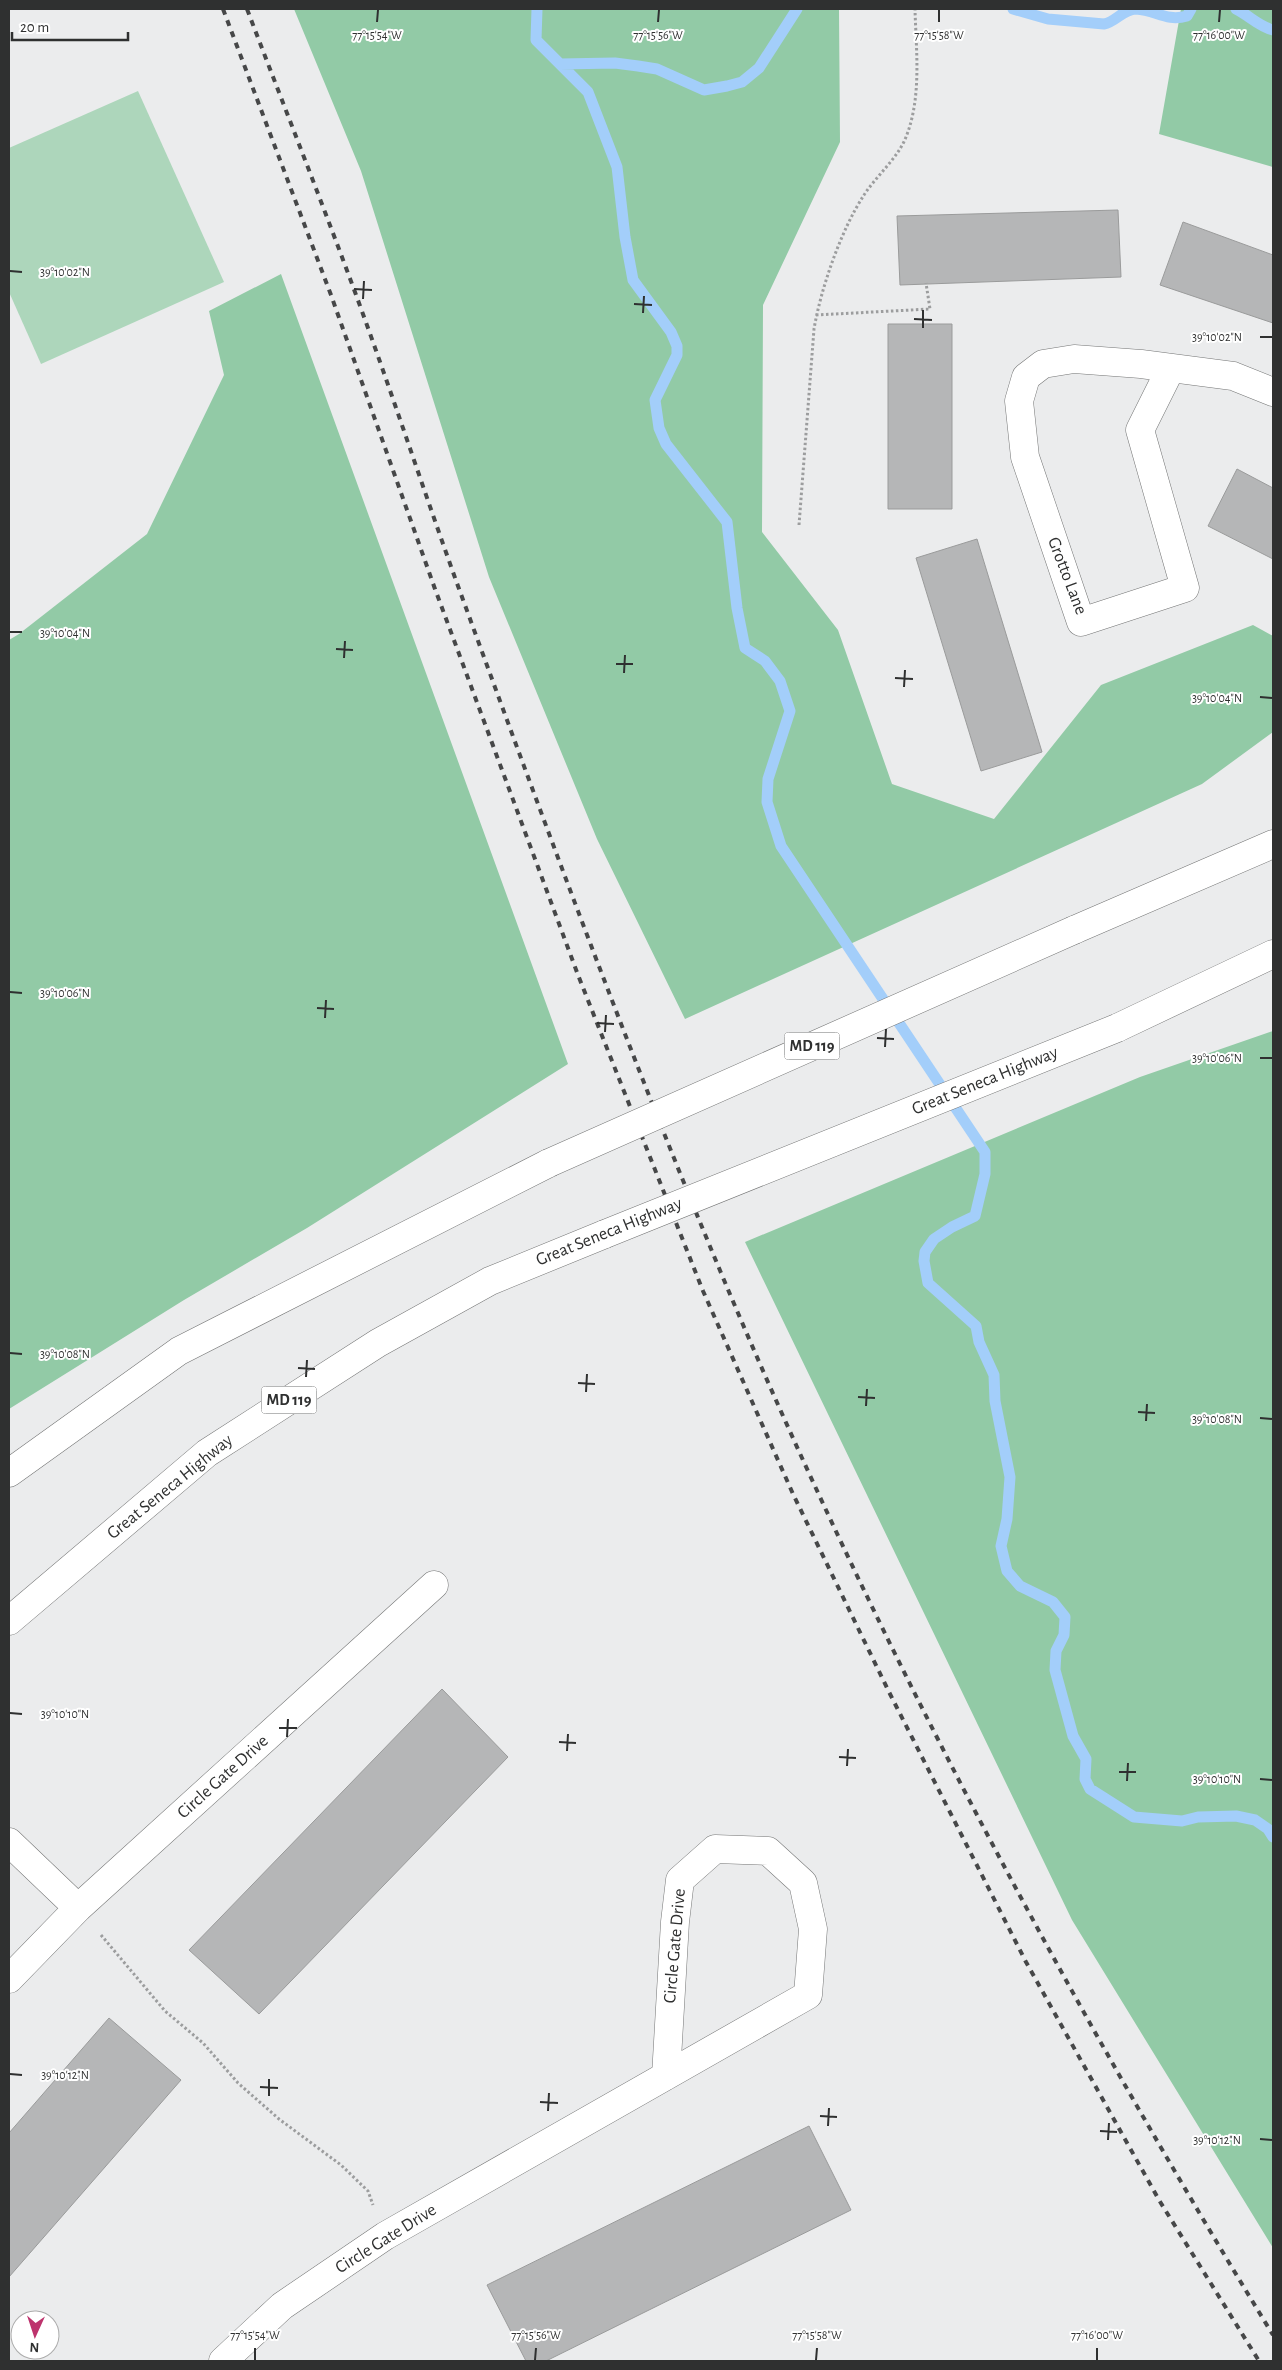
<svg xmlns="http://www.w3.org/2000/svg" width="1282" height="2370" font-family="'Alegreya Sans',sans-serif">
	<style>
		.green { fill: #add6bb }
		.forest { fill: #92caa6 }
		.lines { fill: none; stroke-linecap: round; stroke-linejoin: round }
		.stream { stroke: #a3cefa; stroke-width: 11 }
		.building { fill: #b5b6b7; stroke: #9a9b9b }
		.street-casing { stroke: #747575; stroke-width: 29 }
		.primary-casing { stroke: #747575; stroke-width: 29 }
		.path { stroke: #9c9d9e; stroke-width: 3; stroke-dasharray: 2.5 2.5; stroke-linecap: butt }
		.street { stroke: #fff; stroke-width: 28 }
		.primary { stroke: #fff; stroke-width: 28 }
		.rail { stroke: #464748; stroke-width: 4; stroke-dasharray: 6 6; stroke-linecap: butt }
		.primary-bridge-casing { stroke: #747575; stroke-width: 29; stroke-linecap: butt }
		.primary-bridge { stroke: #fff; stroke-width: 28 }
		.ticks { fill: none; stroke: #2f3030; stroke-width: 2 }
		.labels { text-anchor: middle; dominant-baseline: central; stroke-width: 4; stroke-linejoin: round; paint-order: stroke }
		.shield { fill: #fff; stroke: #6d6e6e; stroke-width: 1 }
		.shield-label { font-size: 16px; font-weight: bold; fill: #2f3030 }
		.street-label { font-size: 18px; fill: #2f3030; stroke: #fff }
		.ticks-label { font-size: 12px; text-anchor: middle; fill: #2f3030; stroke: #fff; stroke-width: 4; stroke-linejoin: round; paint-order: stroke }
	</style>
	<rect width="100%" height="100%" fill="#ebeced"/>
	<path class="green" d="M 138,91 L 224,282 L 41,364 L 9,292 L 9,148 Z"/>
	<path class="forest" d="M 294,9 L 839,9 L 840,142 L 763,305 L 762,532 L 838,630 L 892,784 L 994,819 L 1101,685 L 1253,625 L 1273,636 L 1273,732 L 1202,784 L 685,1019 L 597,839 L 489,577 L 361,171 Z
		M 1181,9 L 1273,9 L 1273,167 L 1159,134 Z
		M 281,274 L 568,1064 L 307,1228 L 184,1300 L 9,1409 L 9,640 L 19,634 L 147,534 L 224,375 L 209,311 Z
		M 1273,1031 L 1273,2248 L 1072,1920 L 745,1242 L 1140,1077 Z"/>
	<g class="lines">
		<path class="stream" d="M 537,9 L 536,40 L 588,92 L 617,167 L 625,237 L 633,280 L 671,332 L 677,346 L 677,355 L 655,400 L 659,428 L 666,444 L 727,522 L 737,608 L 745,648 L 765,661 L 780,681 L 790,711 L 768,779 L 767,802 L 781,846 L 985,1152 L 985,1174 L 975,1216 L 952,1227 L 934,1239 L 925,1252 L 924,1261 L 928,1283 L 976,1326 L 979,1342 L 994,1375 L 995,1401 L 1010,1477 L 1007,1519 L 1001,1546 L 1007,1571 L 1020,1586 L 1053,1602 L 1065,1617 L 1064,1635 L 1056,1651 L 1055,1670 L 1073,1736 L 1086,1759 L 1085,1779 L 1090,1789 L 1134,1817 L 1182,1821 L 1198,1817 L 1236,1816 L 1255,1820 L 1268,1829 L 1273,1837
			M 1013,9 L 1048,19 L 1104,24 C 1116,22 1123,9 1136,9 C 1156,10 1166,22 1187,16 L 1191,9
			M 1236,9 C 1250,16 1258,26 1273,30
			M 560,64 L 615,63 L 638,66 L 657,69 L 704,90 L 727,86 L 742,82 L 759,68 L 797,9"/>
	</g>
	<path class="building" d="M 1118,210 L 1121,277 L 900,285 L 897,216 Z
		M 1183,222 L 1273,255 L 1273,323 L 1160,285 Z
		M 888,324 L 952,324 L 952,509 L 888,509 Z
		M 1237,469 L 1273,488 L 1273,559 L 1208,526 Z
		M 977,539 L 1042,752 L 981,771 L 916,558 Z
		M 442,1689 L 508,1757 L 259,2014 L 189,1950 Z
		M 109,2018 L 181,2080 L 9,2277 L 9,2133 Z
		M 809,2126 L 851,2210 L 546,2361 L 526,2361 L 487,2285 Z"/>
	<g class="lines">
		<g class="street-casing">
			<path id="street" d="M 1171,368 L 1140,430 L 1185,588 L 1081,622 L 1025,457 L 1019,401 L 1026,377 L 1043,364 L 1074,359 L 1141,364 L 1233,376 L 1273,392
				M 9,1842 L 78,1908 L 434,1585
				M 9,1979 L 78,1908
				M 223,2361 L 282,2306 L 385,2236 L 808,1995 L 813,1929 L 803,1883 L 768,1851 L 715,1849 L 680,1880 L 675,1922 L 666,2076"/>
		</g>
		<g class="primary-casing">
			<path id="primary" d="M 1074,930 L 1273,844
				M 1117,1028 L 1273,954
				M 9,1473 L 179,1351 L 549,1163
				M 9,1621 L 207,1453 L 378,1343 L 490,1281 L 605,1234"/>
		</g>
		<path class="path" d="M 816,315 L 930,309 L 926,283
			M 799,525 L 814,329 C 821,288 841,230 864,195 C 877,175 898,158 906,137 C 922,97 916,50 915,9
			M 101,1935 L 165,2011 L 203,2043 L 238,2083 L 279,2119 L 341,2165 L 368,2191 L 373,2205"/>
		<use href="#street" class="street"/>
		<use href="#primary" class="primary"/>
		<path class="rail" d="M 223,9 L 331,295 L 435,589 L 578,975 L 703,1291 L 793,1494 L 889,1692 L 1026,1962 L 1159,2200 L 1259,2361
			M 247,9 C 282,101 318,192 352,284 C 389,384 422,486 458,586 C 543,819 628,1051 724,1280 C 877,1644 1067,1999 1273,2335"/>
		<g class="primary-bridge-casing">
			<path id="primary-bridge" d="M 549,1163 L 1074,930
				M 605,1234 L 1117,1028"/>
		</g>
		<use href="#primary-bridge" class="primary-bridge"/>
	</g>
	<path class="ticks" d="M 377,22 L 378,10M 658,22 L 659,10M 939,22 L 939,10M 1219,22 L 1220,10M 10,271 L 22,272M 354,289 L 372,290M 363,299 L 364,281M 634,304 L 652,305M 643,313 L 644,296M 914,319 L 932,320M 923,328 L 923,310M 1260,337 L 1272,337M 10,632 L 22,632M 336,649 L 353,650M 344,658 L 345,641M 616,664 L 633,664M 624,673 L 625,655M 895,678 L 913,679M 904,687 L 905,670M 1260,697 L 1272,698M 10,992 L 22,993M 317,1008 L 334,1009M 325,1018 L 326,1000M 597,1023 L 614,1024M 605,1032 L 606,1015M 877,1038 L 894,1039M 885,1047 L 886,1029M 1260,1058 L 1272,1058M 10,1353 L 22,1354M 298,1368 L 315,1369M 306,1377 L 307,1360M 578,1383 L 595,1384M 586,1392 L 587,1374M 858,1397 L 875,1398M 866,1406 L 867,1389M 1138,1412 L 1155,1413M 1260,1418 L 1272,1419M 1146,1421 L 1147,1404M 10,1713 L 22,1714M 279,1728 L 297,1728M 287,1737 L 288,1719M 559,1742 L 576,1743M 567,1751 L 568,1734M 839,1757 L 856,1758M 847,1766 L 848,1749M 1119,1772 L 1136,1772M 1260,1779 L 1272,1780M 1127,1781 L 1128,1763M 10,2074 L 22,2075M 260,2087 L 278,2088M 269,2096 L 269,2079M 540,2102 L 558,2103M 548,2111 L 549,2093M 820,2116 L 837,2117M 828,2126 L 829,2108M 1100,2131 L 1117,2132M 1260,2139 L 1272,2140M 1108,2140 L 1109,2123M 255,2360 L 255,2348M 535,2360 L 536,2348M 816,2360 L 817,2348M 1097,2360 L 1097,2348"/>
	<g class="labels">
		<g class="shield">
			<rect x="784.5" y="1032.5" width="55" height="27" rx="4"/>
			<rect x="261.5" y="1386.5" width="55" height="27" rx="4"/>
		</g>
		<g class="shield-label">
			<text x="812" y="1046">MD 119</text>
			<text x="289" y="1400">MD 119</text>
		</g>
		<g class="street-label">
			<text transform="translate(1067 576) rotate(69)">Grotto Lane</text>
			<text transform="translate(985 1081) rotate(-22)">Great Seneca Highway</text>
			<text transform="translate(609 1232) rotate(-22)">Great Seneca Highway</text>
			<text transform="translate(170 1487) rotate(-39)">Great Seneca Highway</text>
			<text transform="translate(223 1777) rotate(-42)">Circle Gate Drive</text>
			<text transform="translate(675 1946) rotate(-85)">Circle Gate Drive</text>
			<text transform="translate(386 2239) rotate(-32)">Circle Gate Drive</text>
		</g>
	</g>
	<g class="ticks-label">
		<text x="658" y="39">77°15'56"W</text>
		<text x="939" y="39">77°15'58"W</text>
		<text x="1219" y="39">77°16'00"W</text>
		<text x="377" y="39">77°15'54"W</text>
		<text x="65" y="276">39°10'02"N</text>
		<text x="1217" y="341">39°10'02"N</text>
		<text x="65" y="637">39°10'04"N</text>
		<text x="1217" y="702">39°10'04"N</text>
		<text x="65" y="997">39°10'06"N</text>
		<text x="1217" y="1062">39°10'06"N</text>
		<text x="65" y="1358">39°10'08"N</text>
		<text x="1217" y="1423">39°10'08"N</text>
		<text x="65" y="1718">39°10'10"N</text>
		<text x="1217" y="1783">39°10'10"N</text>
		<text x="65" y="2079">39°10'12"N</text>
		<text x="1217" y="2144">39°10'12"N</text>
		<text x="255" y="2339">77°15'54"W</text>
		<text x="536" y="2339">77°15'56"W</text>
		<text x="817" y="2339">77°15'58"W</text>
		<text x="1097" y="2339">77°16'00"W</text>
	</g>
	<rect width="1282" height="2370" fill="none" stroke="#2f3030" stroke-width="20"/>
	<g transform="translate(35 2335) rotate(183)"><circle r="24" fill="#ffffff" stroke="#acacac"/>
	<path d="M0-4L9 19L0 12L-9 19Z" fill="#bd336d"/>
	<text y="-8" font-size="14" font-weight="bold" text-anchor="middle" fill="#2f3030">N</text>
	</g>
	<path d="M12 32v8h116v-8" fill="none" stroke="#2f3030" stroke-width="2.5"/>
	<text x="20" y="32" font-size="15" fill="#2f3030" stroke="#ffffff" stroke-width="4" paint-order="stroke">20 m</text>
</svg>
